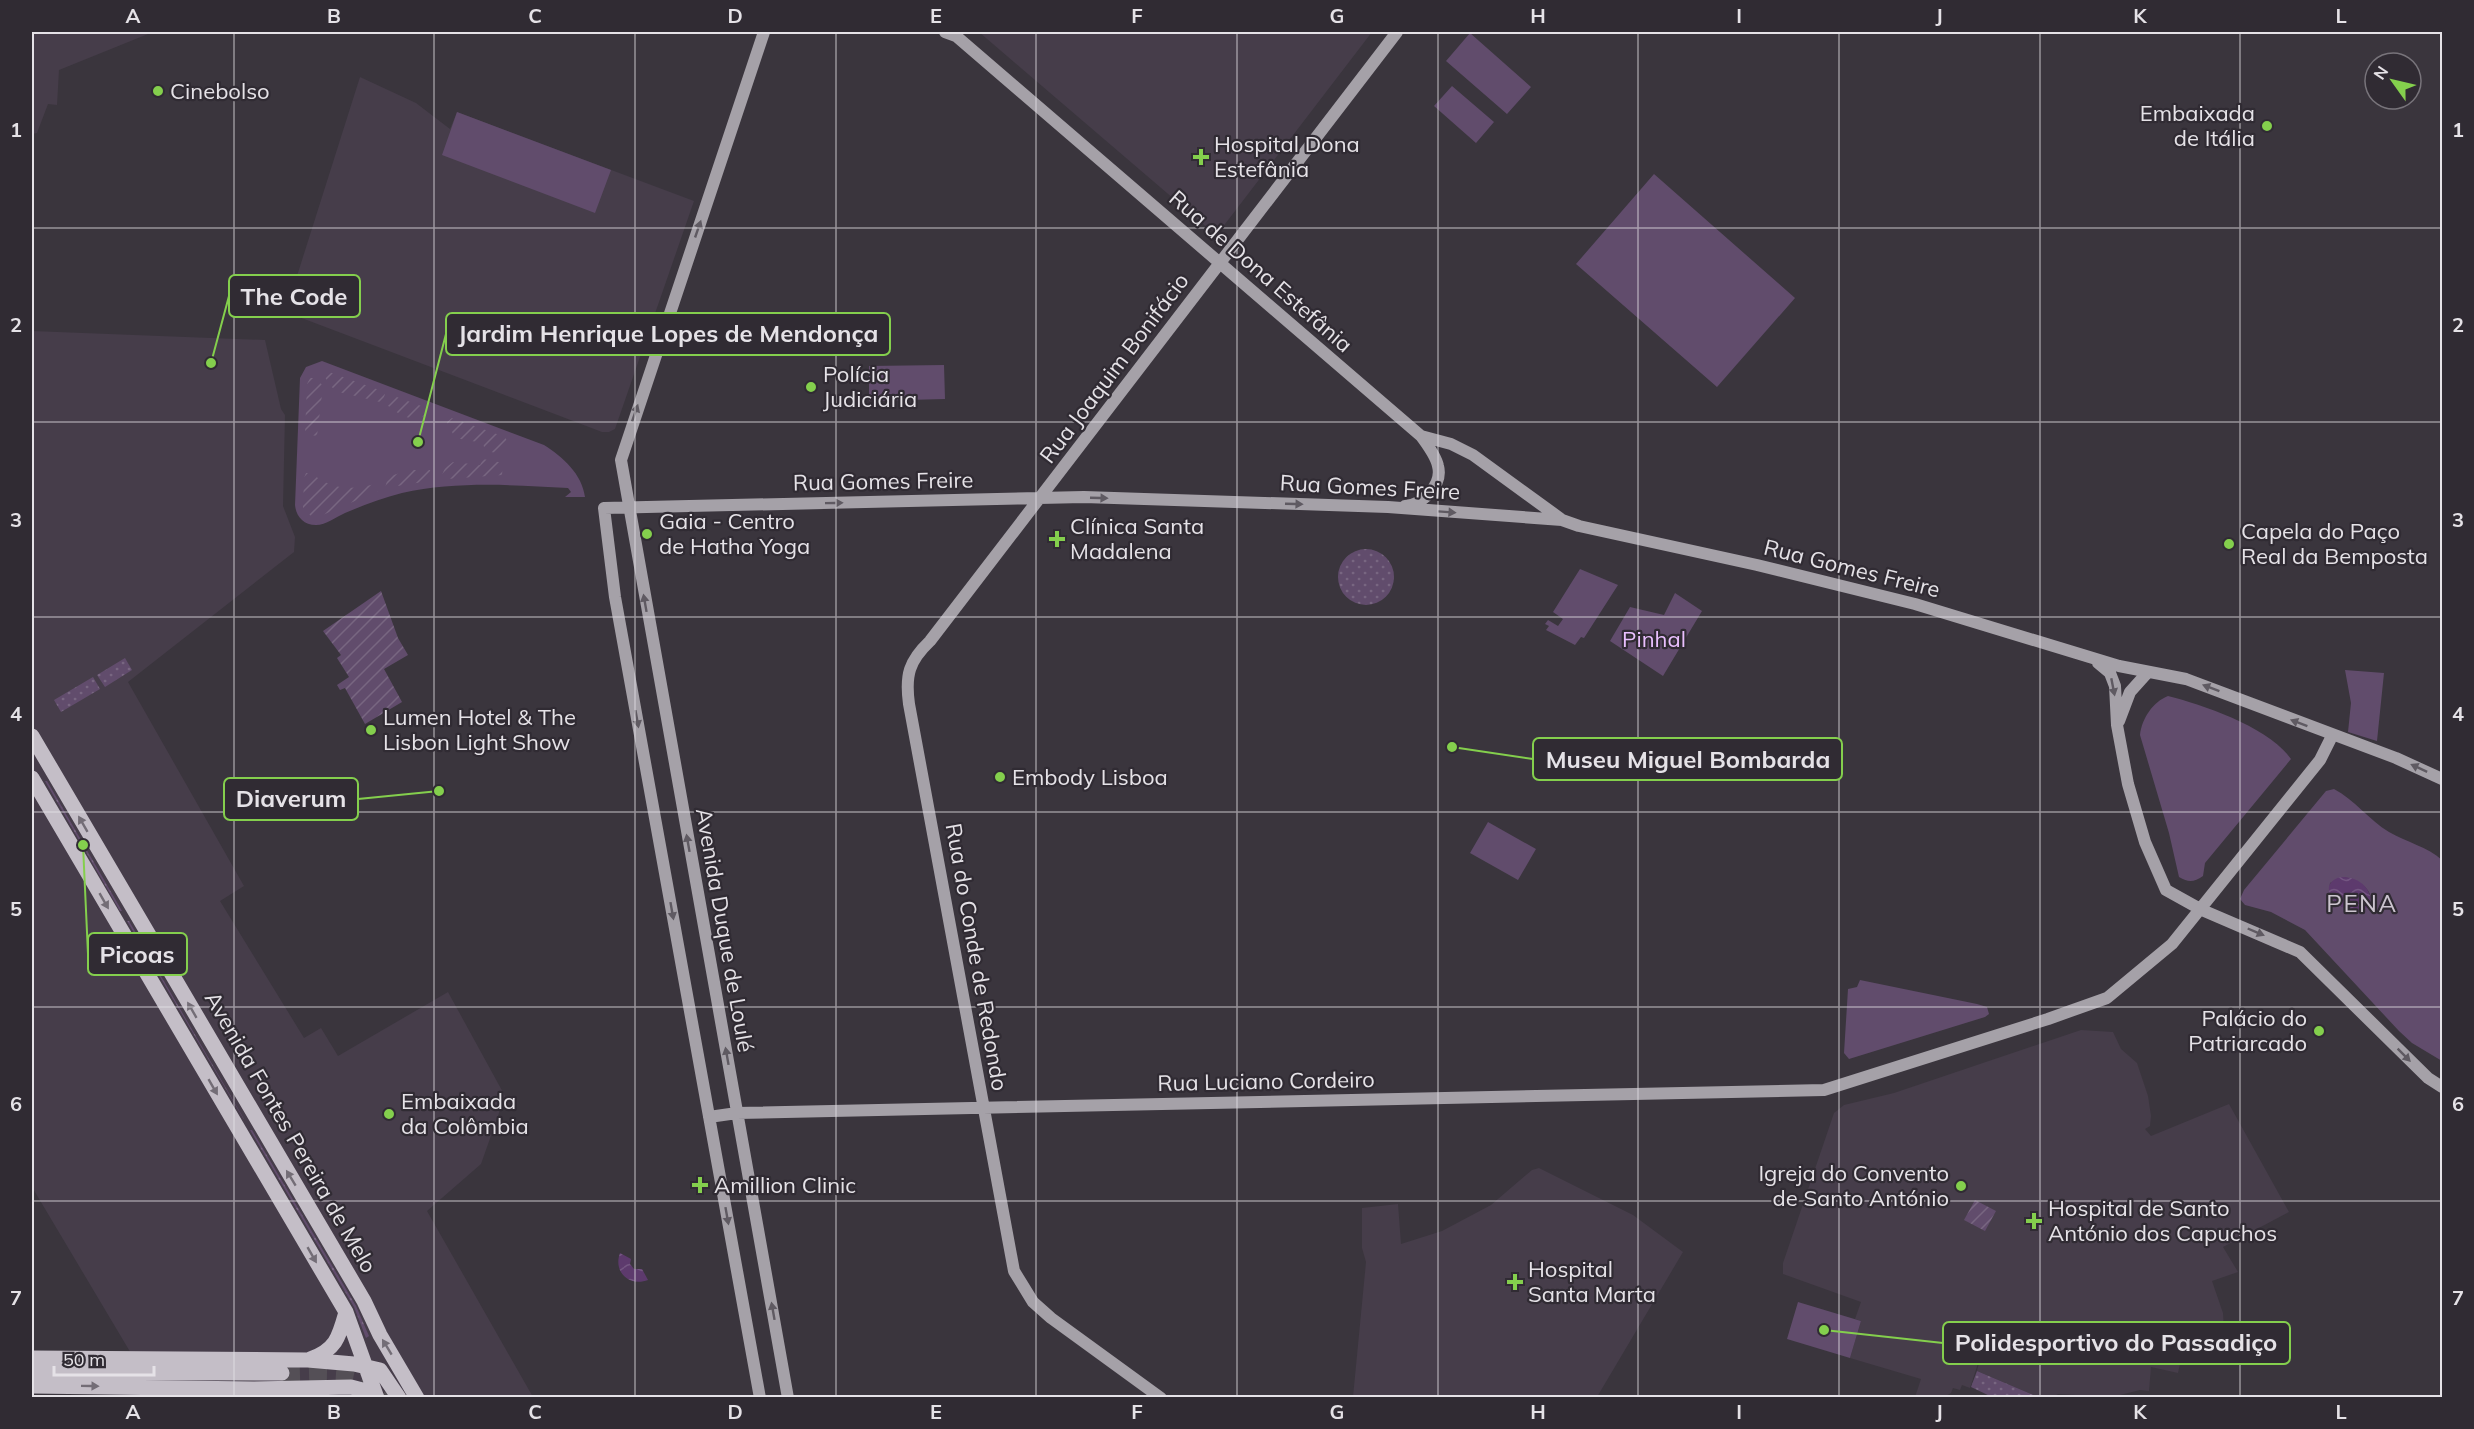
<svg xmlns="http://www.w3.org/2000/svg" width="2474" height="1429" font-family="Mulish,sans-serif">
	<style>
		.built { fill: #463d4a }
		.grass { fill: url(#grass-dots) }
		.park { fill: #614c6c; fill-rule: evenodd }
		.garden { fill: url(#garden-furrows) }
		.water { fill: url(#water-waves) }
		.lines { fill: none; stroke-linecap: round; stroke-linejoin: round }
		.highway-tunnel { stroke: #544f56; stroke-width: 18; stroke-dasharray: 18 9; stroke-linecap: butt }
		.secondary { stroke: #a5a1a8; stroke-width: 12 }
		.primary { stroke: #c4bec7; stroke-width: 15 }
		.oneway { fill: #5f5a62 }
		.oneway2 { fill: #736d76 }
		.grid { fill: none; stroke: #e5e2e7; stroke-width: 1.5; stroke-opacity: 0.55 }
		.poi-dot { fill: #84cf4d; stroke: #302b33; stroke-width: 2 }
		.labels { text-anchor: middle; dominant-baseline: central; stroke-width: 4.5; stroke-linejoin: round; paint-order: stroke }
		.poi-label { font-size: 22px; fill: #e5e2e7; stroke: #302b33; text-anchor: start }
		.street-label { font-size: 22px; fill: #e5e2e7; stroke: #302b33 }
		.park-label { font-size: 22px; fill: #e9bffe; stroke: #302b33 }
		.neighbourhood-label { font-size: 24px; letter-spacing: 1.5px; fill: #ccc5cf; stroke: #302b33 }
		.leader { fill: none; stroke: #84cf4d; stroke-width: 2 }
		.callout-dot { fill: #84cf4d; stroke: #302b33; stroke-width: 2 }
		.callout { fill: #302b33; stroke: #84cf4d; stroke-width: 2 }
		.callout-label { font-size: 24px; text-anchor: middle; font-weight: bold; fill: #e5e2e7 }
		.neatline { fill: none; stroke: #e5e2e7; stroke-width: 2 }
		.grid-label { font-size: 20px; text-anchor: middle; font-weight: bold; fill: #e5e2e7 }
	</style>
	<defs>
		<pattern id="grass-dots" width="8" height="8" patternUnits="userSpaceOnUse" patternTransform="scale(1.5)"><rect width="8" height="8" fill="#614c6c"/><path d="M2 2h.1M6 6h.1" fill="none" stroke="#786681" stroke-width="1.8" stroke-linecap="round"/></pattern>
		<pattern id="garden-furrows" width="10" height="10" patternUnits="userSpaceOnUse" patternTransform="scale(1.5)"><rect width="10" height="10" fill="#614c6c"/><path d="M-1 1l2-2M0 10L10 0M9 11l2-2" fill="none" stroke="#786681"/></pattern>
		<pattern id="water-waves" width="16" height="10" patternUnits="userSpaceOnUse" patternTransform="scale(1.5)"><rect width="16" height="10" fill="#5d3a6d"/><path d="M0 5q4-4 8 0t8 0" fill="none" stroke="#745682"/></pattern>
	</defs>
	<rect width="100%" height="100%" fill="#3a353d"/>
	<path class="built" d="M 32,32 L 153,32 L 59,70 L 57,105 L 48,104 L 37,133 L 32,134 Z
		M 979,32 L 1372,32 L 1222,228 L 1216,232 L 1209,229 Z
		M 360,77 L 416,103 L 450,129 L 457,112 L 694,201 L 615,429 L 609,432 L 602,432 L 299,317 L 293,313 L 290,306 L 290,298 Z
		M 32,331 L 265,340 L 281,409 L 285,415 L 283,506 L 295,537 L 294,552 L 128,682 L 244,886 L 220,901 L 304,1038 L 321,1028 L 338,1056 L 448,992 L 505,1096 L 481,1164 L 427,1211 L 533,1397 L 157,1397 L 32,1187 Z
		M 2081,1030 L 2113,1032 L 2121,1049 L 2137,1063 L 2148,1096 L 2151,1116 L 2150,1126 L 2145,1129 L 2151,1136 L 2229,1104 L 2289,1212 L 2223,1247 L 2238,1272 L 2212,1281 L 2223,1313 L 2225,1346 L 2185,1341 L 2178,1373 L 2151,1367 L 2149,1391 L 2140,1390 L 2112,1397 L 2058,1394 L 2053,1397 L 2038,1397 L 1977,1371 L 1982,1351 L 1970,1388 L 1962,1385 L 1960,1390 L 1953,1388 L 1951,1393 L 1944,1397 L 1915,1397 L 1921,1379 L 1850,1358 L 1861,1321 L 1855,1319 L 1861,1302 L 1783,1274 L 1783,1263 L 1834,1113 L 1844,1105 L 1894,1093 Z
		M 1539,1168 L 1633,1215 L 1683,1252 L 1597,1397 L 1353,1397 L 1366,1262 L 1362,1248 L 1362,1208 L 1398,1204 L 1401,1244 L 1442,1231 L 1491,1205 L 1532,1170 Z"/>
	<path class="grass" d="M1338 577a28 28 0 1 1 56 0a28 28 0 1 1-56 0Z
		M 125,658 L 132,670 L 105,687 L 97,675 Z
		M 93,677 L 100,689 L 61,712 L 54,700 Z
		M 45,781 L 47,781 L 122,911 L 120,911 Z
		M 127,921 L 129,921 L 244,1119 L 243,1118 Z
		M 250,1130 L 252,1130 L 356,1306 L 369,1336 L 366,1338 L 354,1307 Z
		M 1977,1371 L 2038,1397 L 1992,1397 L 1971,1387 Z"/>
	<path class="park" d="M 1470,33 L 1531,87 L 1507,114 L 1446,61 Z
		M 1452,86 L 1494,122 L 1476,143 L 1434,106 Z
		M 457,112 L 611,170 L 595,213 L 442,155 Z
		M 1654,174 L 1795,298 L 1717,387 L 1576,264 Z
		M 322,361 L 544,445 C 563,457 582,474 585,497 L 565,497 L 571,492 L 568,488 C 512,485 457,481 402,493 C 383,498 364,505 345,513 C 336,517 326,525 316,525 C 303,525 296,516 295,505 L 300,378 L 306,367 Z
		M 944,365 L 945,399 L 869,401 L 869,366 Z
		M 1580,569 L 1618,585 L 1584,638 L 1581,637 L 1575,645 L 1546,630 L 1549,626 L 1545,624 L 1548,620 L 1558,626 L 1563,619 L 1553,612 Z
		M 1675,593 L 1702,611 L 1663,676 L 1610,641 L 1630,607 L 1664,615 Z
		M 2345,670 L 2384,673 L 2377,741 L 2348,732 L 2351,703 Z
		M 2168,696 C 2204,705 2270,728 2291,759 L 2205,863 L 2203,876 C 2194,882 2189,883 2179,877 L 2169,833 L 2140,735 C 2142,718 2153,702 2168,696 Z
		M 2334,789 C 2355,800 2369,820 2389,832 C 2406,842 2428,847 2442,860 L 2442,1061 L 2412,1043 L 2399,1031 L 2305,930 L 2271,912 L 2245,905 L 2240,899 L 2244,890 L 2326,791 ZM 2341,877 C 2356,877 2382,893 2365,909 C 2347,912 2327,905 2330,883 Z
		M 1488,822 L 1536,849 L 1518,880 L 1470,853 Z
		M 1860,980 L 1977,1004 L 1987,1007 L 1989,1014 L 1985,1017 L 1849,1059 L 1844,1053 L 1848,989 L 1857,987 Z
		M 1798,1302 L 1861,1321 L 1850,1358 L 1787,1339 Z"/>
	<path class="garden" d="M 329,372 L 382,391 L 385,394 L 383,400 L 380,402 L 339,392 L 330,386 L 325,377 L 325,373 Z
		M 310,378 L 316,378 L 323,386 L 317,436 L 305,434 L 307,384 Z
		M 394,396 L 424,407 L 426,415 C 411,424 399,414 387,405 L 390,397 Z
		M 452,418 L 505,437 L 507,441 L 505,452 L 503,454 L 485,451 L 483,443 L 455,438 L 447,422 Z
		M 483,459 L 503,463 L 502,475 L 447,479 L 442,475 L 445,468 L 453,462 L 480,465 Z
		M 408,470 L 430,470 L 432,477 L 429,481 L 385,488 L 388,477 Z
		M 306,473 C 313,473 317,478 323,481 C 340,490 357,489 375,484 L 378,491 L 318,517 L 312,517 L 303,508 L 304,478 Z
		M 381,591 L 398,638 L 408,655 L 384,669 L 402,702 L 365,724 L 345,688 L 340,690 L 337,685 L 349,677 L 337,658 L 341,655 L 323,631 Z
		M 1975,1200 L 1996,1211 L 1985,1231 L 1964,1220 Z"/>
	<path class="water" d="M 2341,877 C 2356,877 2368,884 2371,899 L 2367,908 C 2343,921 2311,884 2341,877 Z
		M 620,1253 L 631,1259 L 630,1264 L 634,1269 L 642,1269 L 648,1280 C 629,1287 613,1272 620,1253 Z"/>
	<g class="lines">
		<path class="highway-tunnel" d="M 282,1373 C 318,1374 367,1364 391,1398"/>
		<path class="secondary" d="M 764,32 L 621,460 L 788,1398
			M 945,32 L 956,36 L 1421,436 L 1451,444 L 1473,455 L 1561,519
			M 1405,506 C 1422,505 1443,485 1438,466 C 1436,456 1427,444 1421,436
			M 2098,663 L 2110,673 L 2115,686 L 2117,725 L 2128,784 L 2145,842 L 2166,890 L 2202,910 L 2300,952 L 2428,1078 L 2442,1087
			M 2119,721 L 2130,692 L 2148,672
			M 709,1117 L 737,1113 L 1824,1090 L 2048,1019 L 2107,998 L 2172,944 L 2320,760 L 2332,736
			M 760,1398 L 615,597 L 604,508 L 1084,497 L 1388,507 L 1562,520 L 1579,526 L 1757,565 L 1915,604 L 2119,666 L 2186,679 L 2396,758 L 2442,779
			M 1161,1398 L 1051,1318 L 1033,1302 L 1014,1271 L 909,704 C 905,675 909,661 930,641 L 1397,32"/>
		<path class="primary" d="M 32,736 L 364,1301 L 380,1335 L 417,1398
			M 32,778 L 346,1312 L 377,1398
			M 32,1358 L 308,1360 L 354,1364 L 380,1370 L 399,1398
			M 310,1359 C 336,1350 339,1337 346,1312
			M 32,1372 L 282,1373
			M 32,1386 L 253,1389 L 351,1387 L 370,1392 L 377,1398"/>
	</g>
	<defs><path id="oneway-solid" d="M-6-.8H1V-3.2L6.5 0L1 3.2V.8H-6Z" transform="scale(1.5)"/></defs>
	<g class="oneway">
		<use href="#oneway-solid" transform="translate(698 229) rotate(-71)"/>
		<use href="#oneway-solid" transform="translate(635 413) rotate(-71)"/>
		<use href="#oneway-solid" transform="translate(1099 498) rotate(2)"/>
		<use href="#oneway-solid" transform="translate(834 503) rotate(-1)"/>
		<use href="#oneway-solid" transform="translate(1294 504) rotate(2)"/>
		<use href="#oneway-solid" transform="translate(1447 512) rotate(4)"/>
		<use href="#oneway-solid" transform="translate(645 603) rotate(-100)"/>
		<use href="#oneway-solid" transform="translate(2113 687) rotate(79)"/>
		<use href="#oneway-solid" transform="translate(2211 688) rotate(-159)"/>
		<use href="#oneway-solid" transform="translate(637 719) rotate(80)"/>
		<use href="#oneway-solid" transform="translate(2299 723) rotate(-159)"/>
		<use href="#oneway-solid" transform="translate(2419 768) rotate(-155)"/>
		<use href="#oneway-solid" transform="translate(688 843) rotate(-100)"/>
		<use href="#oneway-solid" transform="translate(672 911) rotate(80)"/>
		<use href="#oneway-solid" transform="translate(2256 932) rotate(23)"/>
		<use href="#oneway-solid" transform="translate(2404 1055) rotate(45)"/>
		<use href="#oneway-solid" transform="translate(727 1056) rotate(-100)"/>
		<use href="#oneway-solid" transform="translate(727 1216) rotate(80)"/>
		<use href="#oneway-solid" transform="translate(773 1311) rotate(-100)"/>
	</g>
	<g class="oneway2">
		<use href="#oneway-solid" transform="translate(83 824) rotate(-120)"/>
		<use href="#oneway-solid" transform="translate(104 901) rotate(60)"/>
		<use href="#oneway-solid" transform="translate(192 1010) rotate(-120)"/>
		<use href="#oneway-solid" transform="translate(213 1087) rotate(60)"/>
		<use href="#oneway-solid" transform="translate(291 1178) rotate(-121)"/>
		<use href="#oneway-solid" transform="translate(312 1255) rotate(60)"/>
		<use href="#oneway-solid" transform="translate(387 1347) rotate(-121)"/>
		<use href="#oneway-solid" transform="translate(90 1386) rotate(1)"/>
	</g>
	<path class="grid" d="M 234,32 L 234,1398M 434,32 L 434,1398M 635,32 L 635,1398M 836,32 L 836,1398M 1036,32 L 1036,1398M 1237,32 L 1237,1398M 1438,32 L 1438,1398M 1638,32 L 1638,1398M 1839,32 L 1839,1398M 2040,32 L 2040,1398M 2240,32 L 2240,1398M 32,228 L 2442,228M 32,422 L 2442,422M 32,617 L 2442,617M 32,812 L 2442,812M 32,1007 L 2442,1007M 32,1201 L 2442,1201"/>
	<g class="poi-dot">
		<circle cx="158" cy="91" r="6"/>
		<circle cx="2267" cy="126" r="6"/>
		<path d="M1198 148h6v6h6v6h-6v6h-6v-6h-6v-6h6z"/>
		<circle cx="811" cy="387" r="6"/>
		<circle cx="647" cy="534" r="6"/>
		<path d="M1054 530h6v6h6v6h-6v6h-6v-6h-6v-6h6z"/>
		<circle cx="2229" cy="544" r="6"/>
		<circle cx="371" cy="730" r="6"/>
		<circle cx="1000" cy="777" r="6"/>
		<circle cx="2319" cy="1031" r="6"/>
		<circle cx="389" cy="1114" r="6"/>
		<path d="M697 1176h6v6h6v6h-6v6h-6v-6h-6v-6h6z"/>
		<circle cx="1961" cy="1186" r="6"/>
		<path d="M2031 1212h6v6h6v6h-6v6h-6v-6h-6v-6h6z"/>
		<path d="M1512 1273h6v6h6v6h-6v6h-6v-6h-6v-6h6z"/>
	</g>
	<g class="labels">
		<g class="poi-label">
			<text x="170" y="91">Cinebolso</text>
			<text x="2255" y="113" text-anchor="end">Embaixada<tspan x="2255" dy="25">de Itália</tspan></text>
			<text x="1214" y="144">Hospital Dona<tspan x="1214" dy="25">Estefânia</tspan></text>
			<text x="823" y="374">Polícia<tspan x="823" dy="25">Judiciária</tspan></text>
			<text x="659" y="521">Gaia - Centro<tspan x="659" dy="25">de Hatha Yoga</tspan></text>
			<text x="1070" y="526">Clínica Santa<tspan x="1070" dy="25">Madalena</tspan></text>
			<text x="2241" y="531">Capela do Paço<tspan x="2241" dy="25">Real da Bemposta</tspan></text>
			<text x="383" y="717">Lumen Hotel &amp; The<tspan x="383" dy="25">Lisbon Light Show</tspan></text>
			<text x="1012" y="777">Embody Lisboa</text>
			<text x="2307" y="1018" text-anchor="end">Palácio do<tspan x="2307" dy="25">Patriarcado</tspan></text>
			<text x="401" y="1101">Embaixada<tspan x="401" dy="25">da Colômbia</tspan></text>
			<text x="1949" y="1173" text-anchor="end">Igreja do Convento<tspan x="1949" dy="25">de Santo António</tspan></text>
			<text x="714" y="1185">Amillion Clinic</text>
			<text x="2048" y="1208">Hospital de Santo<tspan x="2048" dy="25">António dos Capuchos</tspan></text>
			<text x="1528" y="1269">Hospital<tspan x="1528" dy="25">Santa Marta</tspan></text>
		</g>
		<g class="street-label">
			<text transform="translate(1261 271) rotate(41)">Rua de Dona Estefânia</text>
			<text transform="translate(1114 368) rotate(-53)">Rua Joaquim Bonifácio</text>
			<text transform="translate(883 481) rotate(-1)">Rua Gomes Freire</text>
			<text transform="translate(1370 487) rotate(3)">Rua Gomes Freire</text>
			<text transform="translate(1852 568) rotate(14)">Rua Gomes Freire</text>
			<text transform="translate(725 930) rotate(80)">Avenida Duque de Loulé</text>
			<text transform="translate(977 957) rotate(80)">Rua do Conde de Redondo</text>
			<text transform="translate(1266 1081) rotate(-1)">Rua Luciano Cordeiro</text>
			<text transform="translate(291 1132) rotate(60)">Avenida Fontes Pereira de Melo</text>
		</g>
		<g class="park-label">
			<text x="1654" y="639">Pinhal</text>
		</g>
		<g class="neighbourhood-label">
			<text x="2362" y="903">PENA</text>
		</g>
	</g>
	<path class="leader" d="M211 363L229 296M418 442L446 334M1452 747L1533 759M439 791L358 799M83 845L88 954M1824 1330L1943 1343"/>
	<g class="callout-dot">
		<circle cx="211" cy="363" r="6"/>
		<circle cx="418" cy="442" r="6"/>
		<circle cx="1452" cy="747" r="6"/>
		<circle cx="439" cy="791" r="6"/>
		<circle cx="83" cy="845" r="6"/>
		<circle cx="1824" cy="1330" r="6"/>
	</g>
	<g class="callout">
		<rect x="229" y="275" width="131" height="42" rx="6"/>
		<rect x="446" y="313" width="444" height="42" rx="6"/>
		<rect x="1533" y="738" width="309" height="42" rx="6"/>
		<rect x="224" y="778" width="134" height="42" rx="6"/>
		<rect x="88" y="933" width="99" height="42" rx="6"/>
		<rect x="1943" y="1322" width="347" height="42" rx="6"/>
	</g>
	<g class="callout-label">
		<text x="294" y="305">The Code</text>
		<text x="668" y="342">Jardim Henrique Lopes de Mendonça</text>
		<text x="1688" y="768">Museu Miguel Bombarda</text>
		<text x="291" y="807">Diaverum</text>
		<text x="137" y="963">Picoas</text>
		<text x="2116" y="1351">Polidesportivo do Passadiço</text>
	</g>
	<rect width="2474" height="1429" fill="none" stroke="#302b33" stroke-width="66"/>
	<g transform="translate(2393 81) rotate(304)"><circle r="28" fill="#302b33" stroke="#78747b" stroke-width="1.5"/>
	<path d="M0-4.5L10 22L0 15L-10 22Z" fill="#84cf4d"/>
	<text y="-9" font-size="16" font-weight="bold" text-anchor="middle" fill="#e5e2e7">N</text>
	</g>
	<path d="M54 1366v9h100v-9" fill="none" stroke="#e5e2e7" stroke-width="3"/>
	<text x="63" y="1366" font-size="18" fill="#e5e2e7" stroke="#302b33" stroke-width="4.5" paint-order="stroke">50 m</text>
	<rect x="33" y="33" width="2408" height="1363" class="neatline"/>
	<g class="grid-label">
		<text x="133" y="23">A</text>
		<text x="334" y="23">B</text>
		<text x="535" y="23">C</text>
		<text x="735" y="23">D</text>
		<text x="936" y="23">E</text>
		<text x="1137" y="23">F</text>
		<text x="1337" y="23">G</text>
		<text x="1538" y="23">H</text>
		<text x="1739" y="23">I</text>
		<text x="1939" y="23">J</text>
		<text x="2140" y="23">K</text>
		<text x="2341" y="23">L</text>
		<text x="16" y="137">1</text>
		<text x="2458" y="137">1</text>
		<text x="16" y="332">2</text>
		<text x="2458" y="332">2</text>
		<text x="16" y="527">3</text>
		<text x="2458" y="527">3</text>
		<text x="16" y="721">4</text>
		<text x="2458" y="721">4</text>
		<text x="16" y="916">5</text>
		<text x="2458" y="916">5</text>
		<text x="16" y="1111">6</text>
		<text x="2458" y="1111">6</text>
		<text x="16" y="1305">7</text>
		<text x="2458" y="1305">7</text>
		<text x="133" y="1419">A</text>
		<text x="334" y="1419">B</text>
		<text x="535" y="1419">C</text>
		<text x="735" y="1419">D</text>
		<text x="936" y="1419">E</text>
		<text x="1137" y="1419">F</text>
		<text x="1337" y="1419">G</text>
		<text x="1538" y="1419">H</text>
		<text x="1739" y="1419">I</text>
		<text x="1939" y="1419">J</text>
		<text x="2140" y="1419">K</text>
		<text x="2341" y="1419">L</text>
	</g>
</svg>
